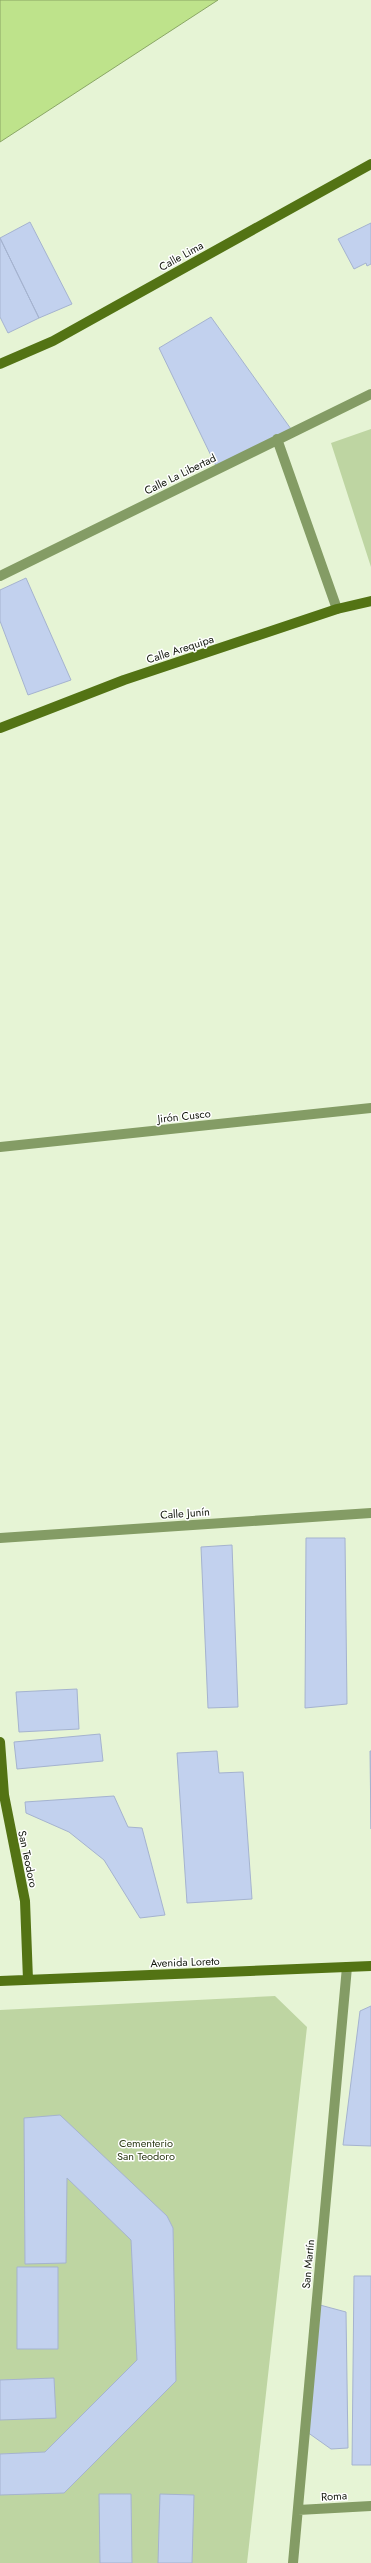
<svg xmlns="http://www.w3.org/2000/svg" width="371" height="2563" font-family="Jost,sans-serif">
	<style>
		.green { fill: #bed5a2 }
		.water { fill: #bee38b; stroke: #8aa665 }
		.building { fill: #c2d1ee; stroke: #a5b3cf }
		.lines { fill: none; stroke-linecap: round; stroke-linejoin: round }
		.street { stroke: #849c65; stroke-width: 10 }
		.secondary { stroke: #537314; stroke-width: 10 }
		.labels { text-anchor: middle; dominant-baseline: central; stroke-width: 3; stroke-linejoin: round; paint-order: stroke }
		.street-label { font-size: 11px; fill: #12170c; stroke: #fff }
		.park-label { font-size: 11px; fill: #2e3c18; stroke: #fff }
	</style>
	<rect width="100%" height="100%" fill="#e6f4d5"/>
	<path class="green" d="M 371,429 L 371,567 L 331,443 Z
		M 275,1996 L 307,2027 L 247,2563 L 0,2563 L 0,2010 Z"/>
	<path class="water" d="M 0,0 L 218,0 L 0,142 Z"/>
	<path class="building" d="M 30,222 L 72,304 L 39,318 L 0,238 Z
		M 371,223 L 371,264 L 367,266 L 366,263 L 354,269 L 338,239 Z
		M 0,238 L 39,318 L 8,333 L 0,317 Z
		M 211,317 L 291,429 L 216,466 L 159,348 Z
		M 26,578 L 71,680 L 28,695 L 0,621 L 0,590 Z
		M 306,1538 L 345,1538 L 347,1704 L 305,1708 Z
		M 232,1545 L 238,1707 L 208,1708 L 201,1547 Z
		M 77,1689 L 79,1729 L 19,1732 L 16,1692 Z
		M 100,1734 L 103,1761 L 17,1769 L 14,1742 Z
		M 217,1751 L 219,1773 L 243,1772 L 252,1899 L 187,1903 L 177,1753 Z
		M 370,1751 L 371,1751 L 371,1829 Z
		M 114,1796 L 128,1827 L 142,1828 L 165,1915 L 140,1918 L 104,1860 L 69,1832 L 26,1813 L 25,1802 Z
		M 371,2006 L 371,2146 L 343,2145 L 360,2011 Z
		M 60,2115 L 167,2216 L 173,2228 L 176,2381 L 64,2493 L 0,2495 L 0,2454 L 45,2452 L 137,2360 L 131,2240 L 67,2178 L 66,2263 L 25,2264 L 24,2118 Z
		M 17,2267 L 58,2267 L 58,2349 L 17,2349 Z
		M 354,2276 L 371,2276 L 371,2465 L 352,2465 Z
		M 320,2305 L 346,2312 L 348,2448 L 331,2449 L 307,2432 Z
		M 54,2378 L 56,2418 L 0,2420 L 0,2380 Z
		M 99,2494 L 131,2494 L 132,2563 L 100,2563 Z
		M 160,2494 L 194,2495 L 192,2563 L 158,2563 Z"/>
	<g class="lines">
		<path class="street" d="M 277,439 L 337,609
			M 0,576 L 371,394
			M 0,1147 L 371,1108
			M 0,1538 L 371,1513
			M 298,2510 L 371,2506
			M 293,2563 L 347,1967"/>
		<path class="secondary" d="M 0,364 L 53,341 L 371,164
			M 0,728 L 124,680 L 337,609 L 371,601
			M 0,1742 L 4,1795 L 25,1901 L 28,1980
			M 0,1981 L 371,1966"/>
	</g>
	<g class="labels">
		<g class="street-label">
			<text transform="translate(181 256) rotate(-29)">Calle Lima</text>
			<text transform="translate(180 474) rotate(-26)">Calle La Libertad</text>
			<text transform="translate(180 649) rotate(-18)">Calle Arequipa</text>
			<text transform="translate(184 1116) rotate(-6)">Jirón Cusco</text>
			<text transform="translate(185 1513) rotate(-4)">Calle Junín</text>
			<text transform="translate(28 1859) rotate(78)">San Teodoro</text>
			<text transform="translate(185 1962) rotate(-2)">Avenida Loreto</text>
			<text transform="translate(308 2264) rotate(-85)">San Martín</text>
			<text transform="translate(334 2496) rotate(-3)">Roma</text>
		</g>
		<g class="park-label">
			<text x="146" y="2143">Cementerio<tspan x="146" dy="13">San Teodoro</tspan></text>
		</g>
	</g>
</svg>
